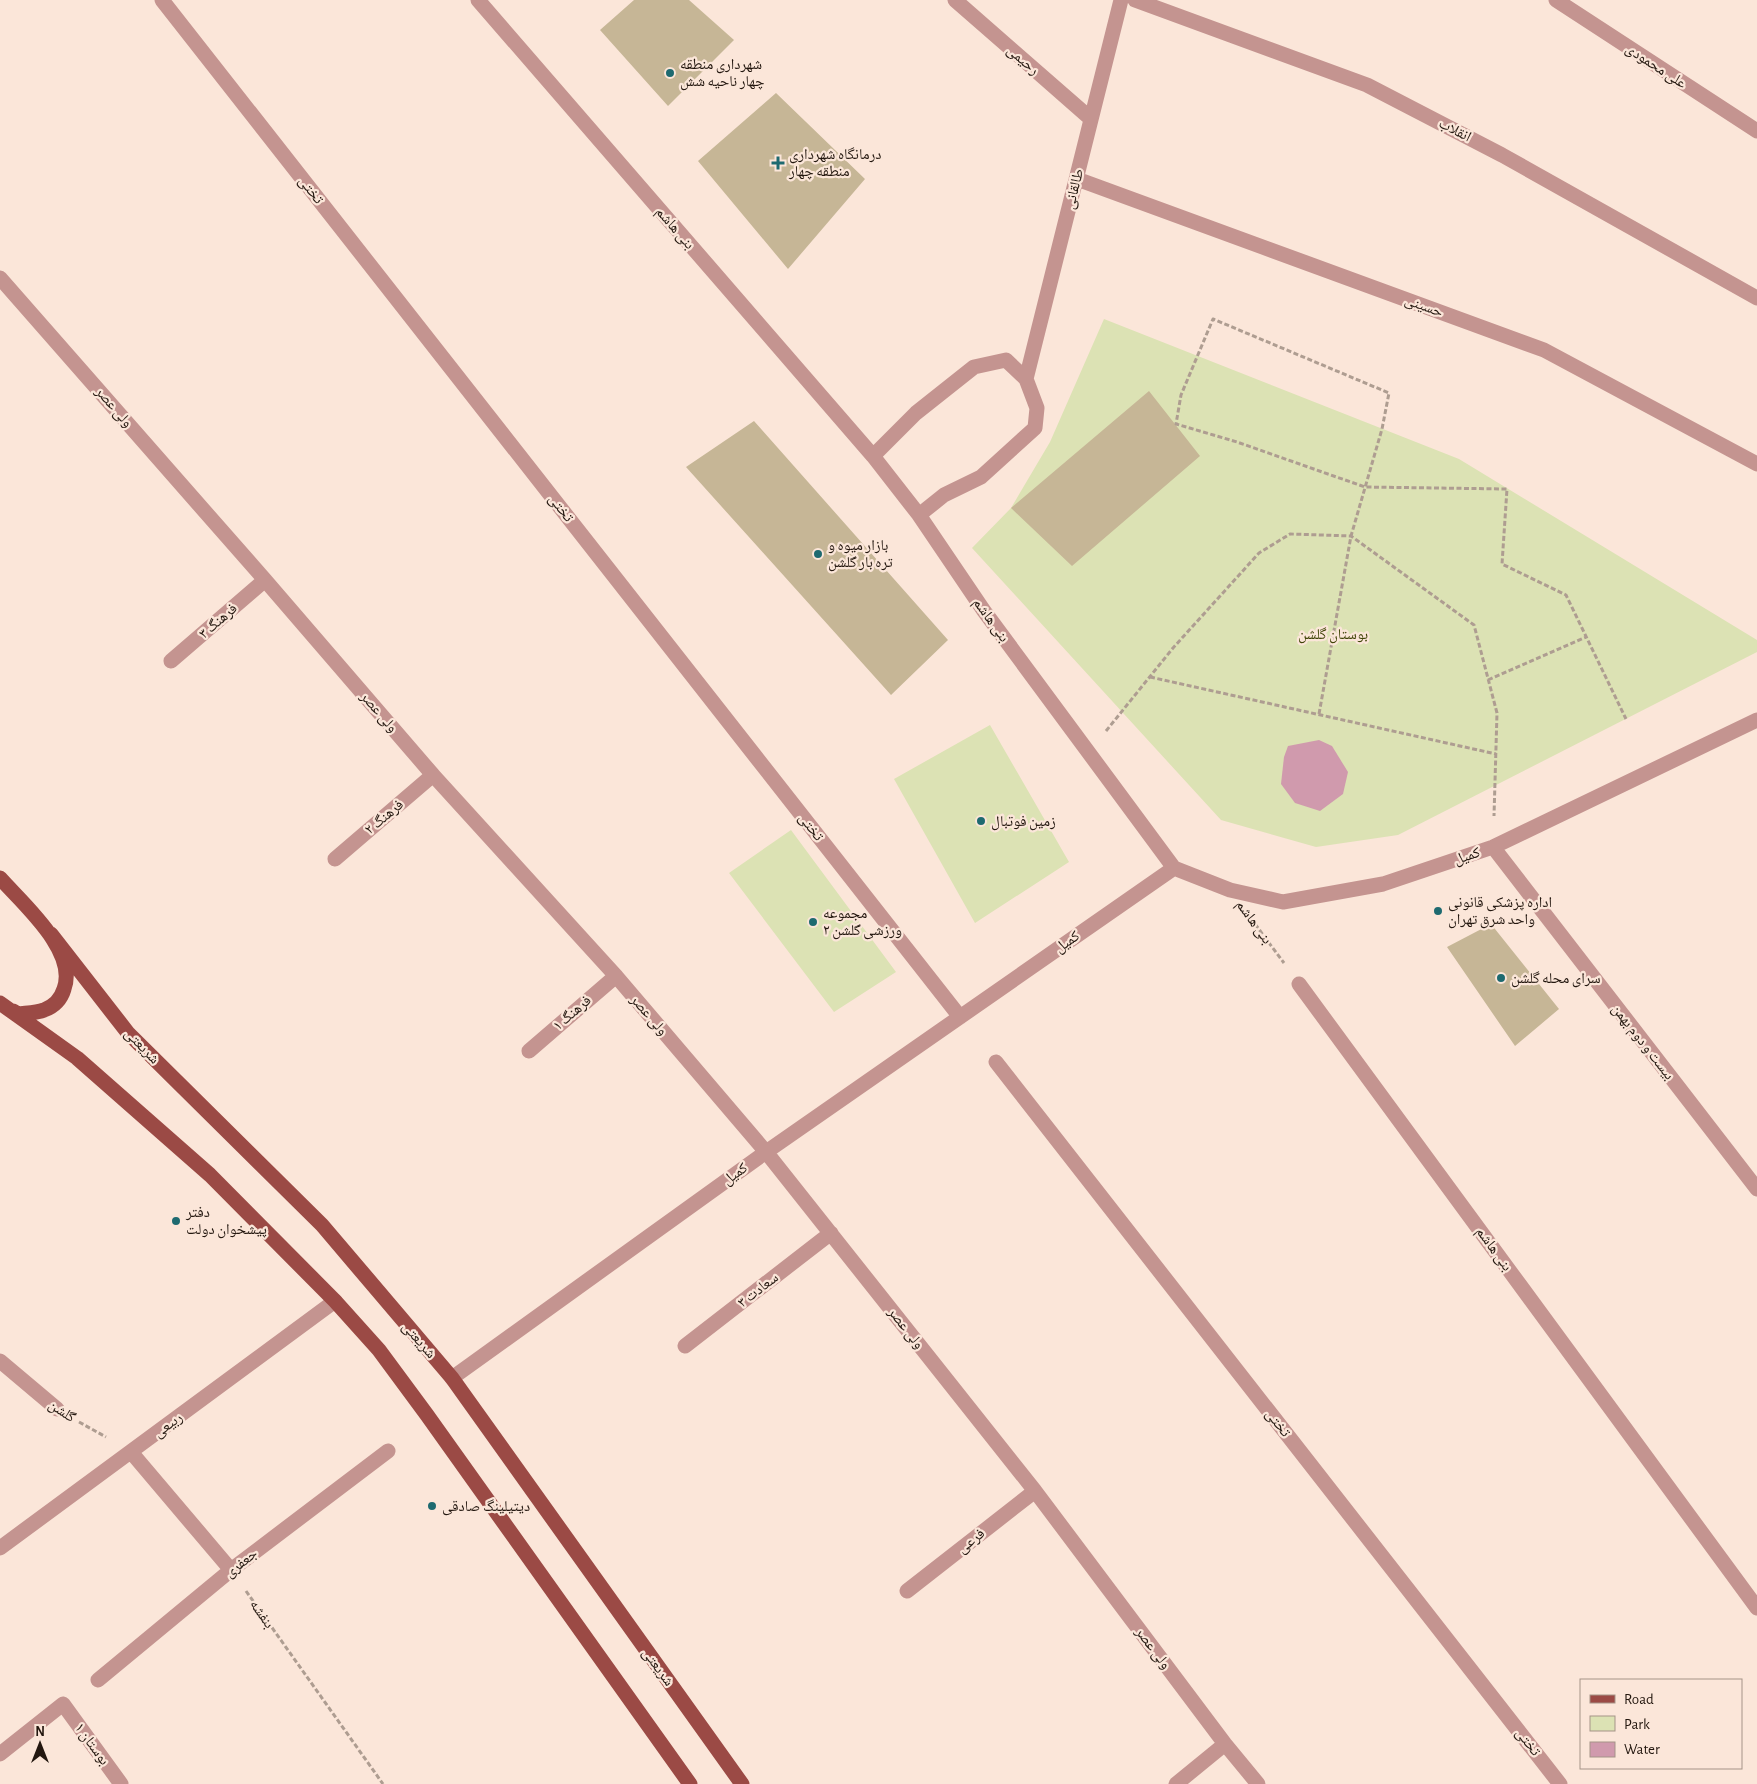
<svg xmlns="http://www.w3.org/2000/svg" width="1757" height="1784" font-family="'Alegreya Sans','Noto Naskh Arabic',sans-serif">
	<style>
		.green { fill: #dce2b4 }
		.water { fill: #d09aad }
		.building { fill: #c6b696 }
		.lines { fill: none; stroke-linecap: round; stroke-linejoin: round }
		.path { stroke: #ae9d91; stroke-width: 3; stroke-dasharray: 5 2.5; stroke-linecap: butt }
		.minor { stroke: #c49490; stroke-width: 15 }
		.major { stroke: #9b4a45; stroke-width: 15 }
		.poi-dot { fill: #1e6a70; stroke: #fbe6d9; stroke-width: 2 }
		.labels { text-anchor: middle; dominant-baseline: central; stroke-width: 4.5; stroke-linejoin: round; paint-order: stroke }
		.street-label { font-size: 15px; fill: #23170f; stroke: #fbe6d9 }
		.poi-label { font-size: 15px; fill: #23170f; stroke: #fbe6d9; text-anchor: start }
		.park-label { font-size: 15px; fill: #3f4306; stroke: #fbe6d9 }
	</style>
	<rect width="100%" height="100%" fill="#fbe6d9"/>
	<path class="green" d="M 1104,319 L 1459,459 L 1757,640 L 1757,652 L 1398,835 L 1316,847 L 1221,820 L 972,548 L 1011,508 L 1050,442 Z
		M 990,725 L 1069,862 L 975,923 L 894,779 Z
		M 791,830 L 896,972 L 834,1012 L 729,873 Z"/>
	<path class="water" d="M 1319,740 L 1332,746 L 1348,772 L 1343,794 L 1320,811 L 1295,803 L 1281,784 L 1284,757 L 1288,746 Z"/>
	<path class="building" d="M 634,0 L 689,0 L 734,40 L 668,106 L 600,30 Z
		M 776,93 L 865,179 L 788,269 L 698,161 Z
		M 1149,391 L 1200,456 L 1072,566 L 1011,508 Z
		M 754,421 L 948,640 L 891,695 L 686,467 Z
		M 1491,924 L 1559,1009 L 1515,1046 L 1447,947 Z"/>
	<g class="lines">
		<path class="path" d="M 1150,677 L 1496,754
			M 1488,680 L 1586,637
			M 1319,714 L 1351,536 L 1382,429 L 1389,393 L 1213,319 L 1181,395 L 1176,424 L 1237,442 L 1365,487 L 1507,489 L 1502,564 L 1566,595 L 1626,719
			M 1106,731 L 1173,648 L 1259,553 L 1290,534 L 1351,536 L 1474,625 L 1497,713 L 1494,816
			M 1255,924 L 1284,963
			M 79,1422 L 106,1437
			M 246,1591 L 383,1784"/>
		<path class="minor" d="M 162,0 L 960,1017
			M 478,0 L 873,456
			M 955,0 L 1091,119
			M 1135,0 L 1367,85 L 1502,155 L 1757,298
			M 1556,0 L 1757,131
			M 1077,179 L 1544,350 L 1757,464
			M 0,278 L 265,580 L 433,775 L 616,976 L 766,1152 L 1035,1491 L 1225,1744 L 1258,1784
			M 1006,360 L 1026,379 L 1037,408 L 1035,428 L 981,477 L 944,495 L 919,515 L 873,456 L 916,413 L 974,367 Z
			M 1026,379 L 1121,0
			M 919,515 L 984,611 L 1174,868
			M 171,661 L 265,580
			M 1493,847 L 1757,1189
			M 335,859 L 433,775
			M 1174,868 L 1230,890 L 1283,902 L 1383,884 L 1493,847 L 1757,720
			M 1299,984 L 1757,1608
			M 529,1051 L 616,976
			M 996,1062 L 1560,1784
			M 685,1346 L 831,1233
			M 0,1361 L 57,1409
			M 452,1378 L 766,1152 L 1174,868
			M 131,1452 L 231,1570
			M 0,1548 L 335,1301
			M 907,1591 L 1035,1491
			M 98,1680 L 231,1570 L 388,1451
			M 0,1754 L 63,1704 L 121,1784
			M 1176,1784 L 1225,1744"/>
		<path class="major" d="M 0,878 C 23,904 78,951 64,989 C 61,999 55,1006 44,1010 C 37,1013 26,1013 18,1014 L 13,1011
			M 51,934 L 128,1033 L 322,1225 L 452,1378 L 742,1784
			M 0,1003 L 77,1058 L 210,1175 L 335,1301 L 379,1350 L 427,1415 L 690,1784"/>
	</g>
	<g class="poi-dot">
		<circle cx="670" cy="73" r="5"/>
		<path d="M775.5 155.5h5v5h5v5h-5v5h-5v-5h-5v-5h5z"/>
		<circle cx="818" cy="554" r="5"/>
		<circle cx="981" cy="821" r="5"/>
		<circle cx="1438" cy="911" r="5"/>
		<circle cx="813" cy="922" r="5"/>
		<circle cx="1501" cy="978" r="5"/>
		<circle cx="176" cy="1221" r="5"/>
		<circle cx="432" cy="1506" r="5"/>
	</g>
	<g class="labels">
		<g class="street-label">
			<text transform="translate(1023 60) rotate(41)">رحیمی</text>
			<text transform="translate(1656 66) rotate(33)">علی محمودی</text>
			<text transform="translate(1455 130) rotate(27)">انقلاب</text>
			<text transform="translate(1074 189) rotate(-76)">طالقانی</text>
			<text transform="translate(311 190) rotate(52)">تختی</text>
			<text transform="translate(675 228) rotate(49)">بنی هاشم</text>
			<text transform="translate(1424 306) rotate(20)">حسینی</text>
			<text transform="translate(114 407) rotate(49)">ولی عصر</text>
			<text transform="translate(561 508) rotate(52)">تختی</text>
			<text transform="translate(991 620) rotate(54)">بنی هاشم</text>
			<text transform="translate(218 621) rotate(-41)">فرهنگ ۳</text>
			<text transform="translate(379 712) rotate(49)">ولی عصر</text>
			<text transform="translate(384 817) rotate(-40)">فرهنگ ۲</text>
			<text transform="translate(811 827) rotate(52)">تختی</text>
			<text transform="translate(1467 856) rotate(-19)">کمیل</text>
			<text transform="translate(1254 922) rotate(54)">بنی هاشم</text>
			<text transform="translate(1067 942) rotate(-35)">کمیل</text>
			<text transform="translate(572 1013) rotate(-41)">فرهنگ ۱</text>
			<text transform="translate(649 1015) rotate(49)">ولی عصر</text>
			<text transform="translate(1643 1042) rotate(52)">بیست و دوم بهمن</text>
			<text transform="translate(142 1046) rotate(46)">شریعتی</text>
			<text transform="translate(735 1174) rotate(-36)">کمیل</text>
			<text transform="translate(1494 1249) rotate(54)">بنی هاشم</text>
			<text transform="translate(758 1290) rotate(-38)">سعادت ۳</text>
			<text transform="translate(906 1328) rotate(52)">ولی عصر</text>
			<text transform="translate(419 1340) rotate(49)">شریعتی</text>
			<text transform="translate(62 1411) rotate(34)">گلشن</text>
			<text transform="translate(1278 1423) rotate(52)">تختی</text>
			<text transform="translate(168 1425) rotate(-36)">ربیعی</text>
			<text transform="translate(971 1541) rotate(-38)">فرعی</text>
			<text transform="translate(241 1563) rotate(-38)">جعفری</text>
			<text transform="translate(262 1614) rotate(55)">بنفشه</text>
			<text transform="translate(1153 1648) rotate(53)">ولی عصر</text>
			<text transform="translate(658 1667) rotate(54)">شریعتی</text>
			<text transform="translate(1528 1742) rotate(52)">تختی</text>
			<text transform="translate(92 1744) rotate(54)">بوستان ۱</text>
		</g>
		<g class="poi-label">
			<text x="680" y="64">شهرداری منطقه<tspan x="680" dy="17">چهار ناحیه شش</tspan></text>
			<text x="789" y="154">درمانگاه شهرداری<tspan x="789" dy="17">منطقه چهار</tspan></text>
			<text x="828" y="545">بازار میوه و<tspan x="828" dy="17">تره بار گلشن</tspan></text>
			<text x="991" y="821">زمین فوتبال</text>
			<text x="1448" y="902">اداره پزشكی قانونی<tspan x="1448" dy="17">واحد شرق تهران</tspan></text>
			<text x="823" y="913">مجموعه<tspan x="823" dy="17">ورزشی گلشن ۲</tspan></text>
			<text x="1511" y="978">سرای محله گلشن</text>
			<text x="186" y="1212">دفتر<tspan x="186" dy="17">پیشخوان دولت</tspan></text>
			<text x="442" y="1506">دیتیلینگ صادقی</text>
		</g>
		<g class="park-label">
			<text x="1333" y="634">بوستان گلشن</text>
		</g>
	</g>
	<rect x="1580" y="1679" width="162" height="90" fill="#fbe6d9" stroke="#a59388"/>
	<rect x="1590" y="1695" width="25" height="8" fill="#9b4a45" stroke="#a59388"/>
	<text x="1624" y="1704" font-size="15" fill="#23170f">Road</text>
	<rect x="1590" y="1716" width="25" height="15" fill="#dce2b4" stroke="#a59388"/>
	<text x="1624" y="1729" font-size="15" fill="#23170f">Park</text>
	<rect x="1590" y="1742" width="25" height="15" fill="#d09aad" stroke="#a59388"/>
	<text x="1624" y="1754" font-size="15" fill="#23170f">Water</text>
	<g transform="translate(40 1744)" stroke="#fbe6d9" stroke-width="4" paint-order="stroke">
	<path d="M0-4L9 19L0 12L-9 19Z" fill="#23170f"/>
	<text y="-8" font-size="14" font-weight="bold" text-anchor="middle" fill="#23170f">N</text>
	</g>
</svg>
